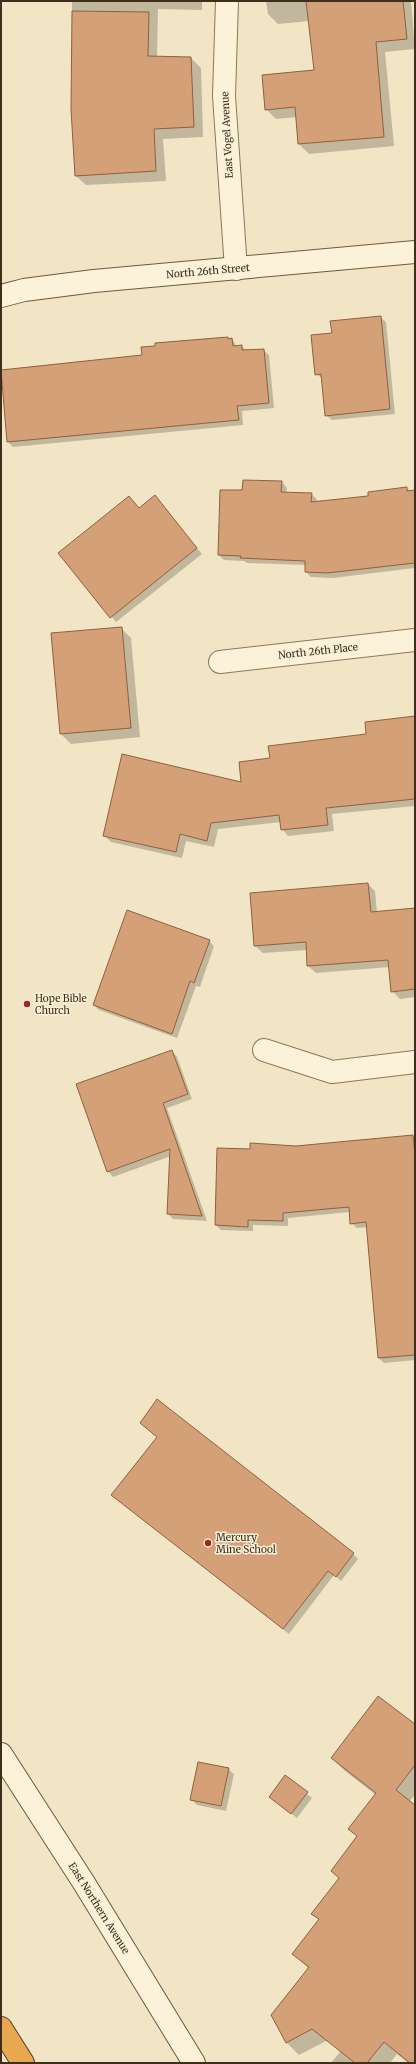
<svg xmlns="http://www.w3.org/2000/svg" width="416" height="2064" font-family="Merriweather,serif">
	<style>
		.shadow { fill: #0003 }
		.building { fill: #d3a078; stroke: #90603d }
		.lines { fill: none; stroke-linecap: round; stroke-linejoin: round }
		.street-casing { stroke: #8e7759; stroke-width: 24 }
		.secondary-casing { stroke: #70583c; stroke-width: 24 }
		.highway-casing { stroke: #5c442d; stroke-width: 24 }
		.street { stroke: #fbf2d9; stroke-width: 22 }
		.secondary { stroke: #fbf2d9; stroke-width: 22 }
		.highway { stroke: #e7a850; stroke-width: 22 }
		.poi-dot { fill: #a22624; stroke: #f8efd5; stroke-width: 1.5 }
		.labels { text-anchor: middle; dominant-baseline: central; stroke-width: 3; stroke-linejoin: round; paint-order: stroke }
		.street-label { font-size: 10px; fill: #3d2e1e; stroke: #f8efd5 }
		.poi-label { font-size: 10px; fill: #3d2e1e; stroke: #f8efd5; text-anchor: start }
	</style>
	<rect width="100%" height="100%" fill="#f2e5c5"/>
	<path class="shadow" d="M 72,1 L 202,1 L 202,10 L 158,9 L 157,57 L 191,58 L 201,68 L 203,137 L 163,139 L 166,181 L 86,185 L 76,176 L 72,109 Z
		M 266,1 L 411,1 L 415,49 L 385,52 L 394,146 L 309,154 L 299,144 L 297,117 L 276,119 L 266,109 L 315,71 L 309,21 L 278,24 L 268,14 Z
		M 380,317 L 386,322 L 395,414 L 332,420 L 326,415 L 323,379 L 316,374 L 333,334 Z
		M 227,338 L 232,339 L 237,347 L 241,346 L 246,350 L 263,350 L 269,355 L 274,408 L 242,411 L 243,425 L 13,447 L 8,442 L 1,371 L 143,356 L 156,346 Z
		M 282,482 L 287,488 L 286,493 L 311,494 L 317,499 L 316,503 L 369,497 L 407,488 L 410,491 L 415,491 L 415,570 L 414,568 L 333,578 L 311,577 L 306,572 L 306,565 L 247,563 L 244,561 L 224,560 L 219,555 L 243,491 Z
		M 155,496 L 202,554 L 116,622 L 60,553 L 139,509 Z
		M 121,628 L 131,638 L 140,737 L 71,744 L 61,734 Z
		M 415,716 L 415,806 L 332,814 L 334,831 L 288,836 L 282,829 L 281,822 L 218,829 L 214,847 L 186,841 L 182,858 L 111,842 L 104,835 L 242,783 L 271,759 L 367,735 L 366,722 Z
		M 368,884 L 375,891 L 377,913 L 415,909 L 415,997 L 400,999 L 392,991 L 390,967 L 316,973 L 308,966 L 307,950 L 263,953 L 255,946 Z
		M 209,941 L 214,946 L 200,987 L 196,986 L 177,1038 L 99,1010 L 94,1005 Z
		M 172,1051 L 177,1057 L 192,1099 L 167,1108 L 207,1221 L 173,1219 L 168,1214 L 171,1156 L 113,1177 L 108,1171 Z
		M 415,1136 L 415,1360 L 384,1363 L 379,1358 L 368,1227 L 357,1228 L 351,1223 L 350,1212 L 288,1218 L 288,1226 L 253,1225 L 253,1231 L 221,1230 L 216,1225 L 250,1150 Z
		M 112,1495 L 353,1554 L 358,1559 L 341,1581 L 334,1575 L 289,1634 Z
		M 415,1723 L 415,1795 L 409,1802 L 415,1806 L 415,2063 L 408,2063 L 397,2054 L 390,2063 L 331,2063 L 365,2021 L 299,2055 L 286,2042 L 309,1969 L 294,1954 L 319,1920 L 313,1913 L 340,1878 L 358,1837 L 349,1829 L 376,1795 L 345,1771 L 332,1758 Z
		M 228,1769 L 234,1774 L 226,1811 L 197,1805 L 192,1800 Z
		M 286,1777 L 312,1798 L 297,1818 L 271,1797 Z"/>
	<path class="building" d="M 306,1 L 403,1 L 407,39 L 376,42 L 384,137 L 298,144 L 295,107 L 265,110 L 262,75 L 314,70 Z
		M 72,11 L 149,12 L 148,56 L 191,57 L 194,127 L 154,129 L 156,171 L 75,176 L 71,109 Z
		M 381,316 L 390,409 L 325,416 L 321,374 L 315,375 L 311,335 L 332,333 L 330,321 Z
		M 228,337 L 228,339 L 232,338 L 233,346 L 242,345 L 242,350 L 264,349 L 269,403 L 237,406 L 239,420 L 7,442 L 1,370 L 142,355 L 141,347 L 155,346 L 155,343 Z
		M 243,480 L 282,481 L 281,492 L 312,493 L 311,502 L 368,496 L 368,492 L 407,487 L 407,491 L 415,490 L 415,563 L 327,573 L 305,572 L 305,561 L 240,558 L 241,556 L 218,555 L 220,490 L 242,490 Z
		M 155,495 L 197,548 L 110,618 L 58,553 L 129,496 L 139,508 Z
		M 122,627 L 131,728 L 60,734 L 51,633 Z
		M 415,716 L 415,799 L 326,808 L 328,825 L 281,830 L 279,815 L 211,823 L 207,841 L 180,834 L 176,852 L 103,836 L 122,754 L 241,782 L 239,762 L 270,758 L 268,746 L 366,734 L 365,722 Z
		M 368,883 L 371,912 L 415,908 L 415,989 L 391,992 L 388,960 L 307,966 L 306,942 L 254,946 L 250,893 Z
		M 127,910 L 210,940 L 194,983 L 190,981 L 172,1034 L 93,1005 Z
		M 172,1050 L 188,1094 L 163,1103 L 202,1216 L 167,1214 L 170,1149 L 107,1172 L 76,1084 Z
		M 413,1135 L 415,1156 L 415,1355 L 378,1358 L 366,1222 L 350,1224 L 349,1207 L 283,1213 L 283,1221 L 248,1220 L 248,1227 L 215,1225 L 217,1148 L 250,1149 L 250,1143 L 296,1146 Z
		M 157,1399 L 354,1553 L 336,1577 L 328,1571 L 283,1629 L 111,1495 L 157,1437 L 140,1423 Z
		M 378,1696 L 415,1724 L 415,1765 L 396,1790 L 415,1805 L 415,2063 L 410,2063 L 384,2042 L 367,2063 L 355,2063 L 312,2029 L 286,2043 L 271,2015 L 309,1967 L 292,1954 L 319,1919 L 311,1914 L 339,1878 L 331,1871 L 357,1836 L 348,1829 L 376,1793 L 331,1758 Z
		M 198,1762 L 229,1768 L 221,1806 L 190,1800 Z
		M 285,1775 L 308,1792 L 291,1814 L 269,1797 Z"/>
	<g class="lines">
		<g class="street-casing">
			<path id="street" d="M 227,1 L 224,96 L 236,269
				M 220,662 L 415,640
				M 264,1050 L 332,1072 L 415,1062"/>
		</g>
		<g class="secondary-casing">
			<path id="secondary" d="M 1,296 L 24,290 L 94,281 L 415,252
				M 1,1754 L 84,1883 L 194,2063"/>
		</g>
		<g class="highway-casing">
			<path id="highway" d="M 1,2028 L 23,2063"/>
		</g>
		<use href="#street" class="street"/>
		<use href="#secondary" class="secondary"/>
		<use href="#highway" class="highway"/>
	</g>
	<g class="poi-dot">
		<circle cx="27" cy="1004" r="4"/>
		<circle cx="208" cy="1543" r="4"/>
	</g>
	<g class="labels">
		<g class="street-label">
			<text transform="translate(227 135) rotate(-93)">East Vogel Avenue</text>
			<text transform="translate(208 271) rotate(-5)">North 26th Street</text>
			<text transform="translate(318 651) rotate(-6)">North 26th Place</text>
			<text transform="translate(99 1908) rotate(58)">East Northern Avenue</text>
		</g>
		<g class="poi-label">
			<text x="35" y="998">Hope Bible<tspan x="35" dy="12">Church</tspan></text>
			<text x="216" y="1537">Mercury<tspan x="216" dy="12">Mine School</tspan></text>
		</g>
	</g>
	<rect width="416" height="2064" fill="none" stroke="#3d2e1e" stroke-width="4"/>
</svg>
